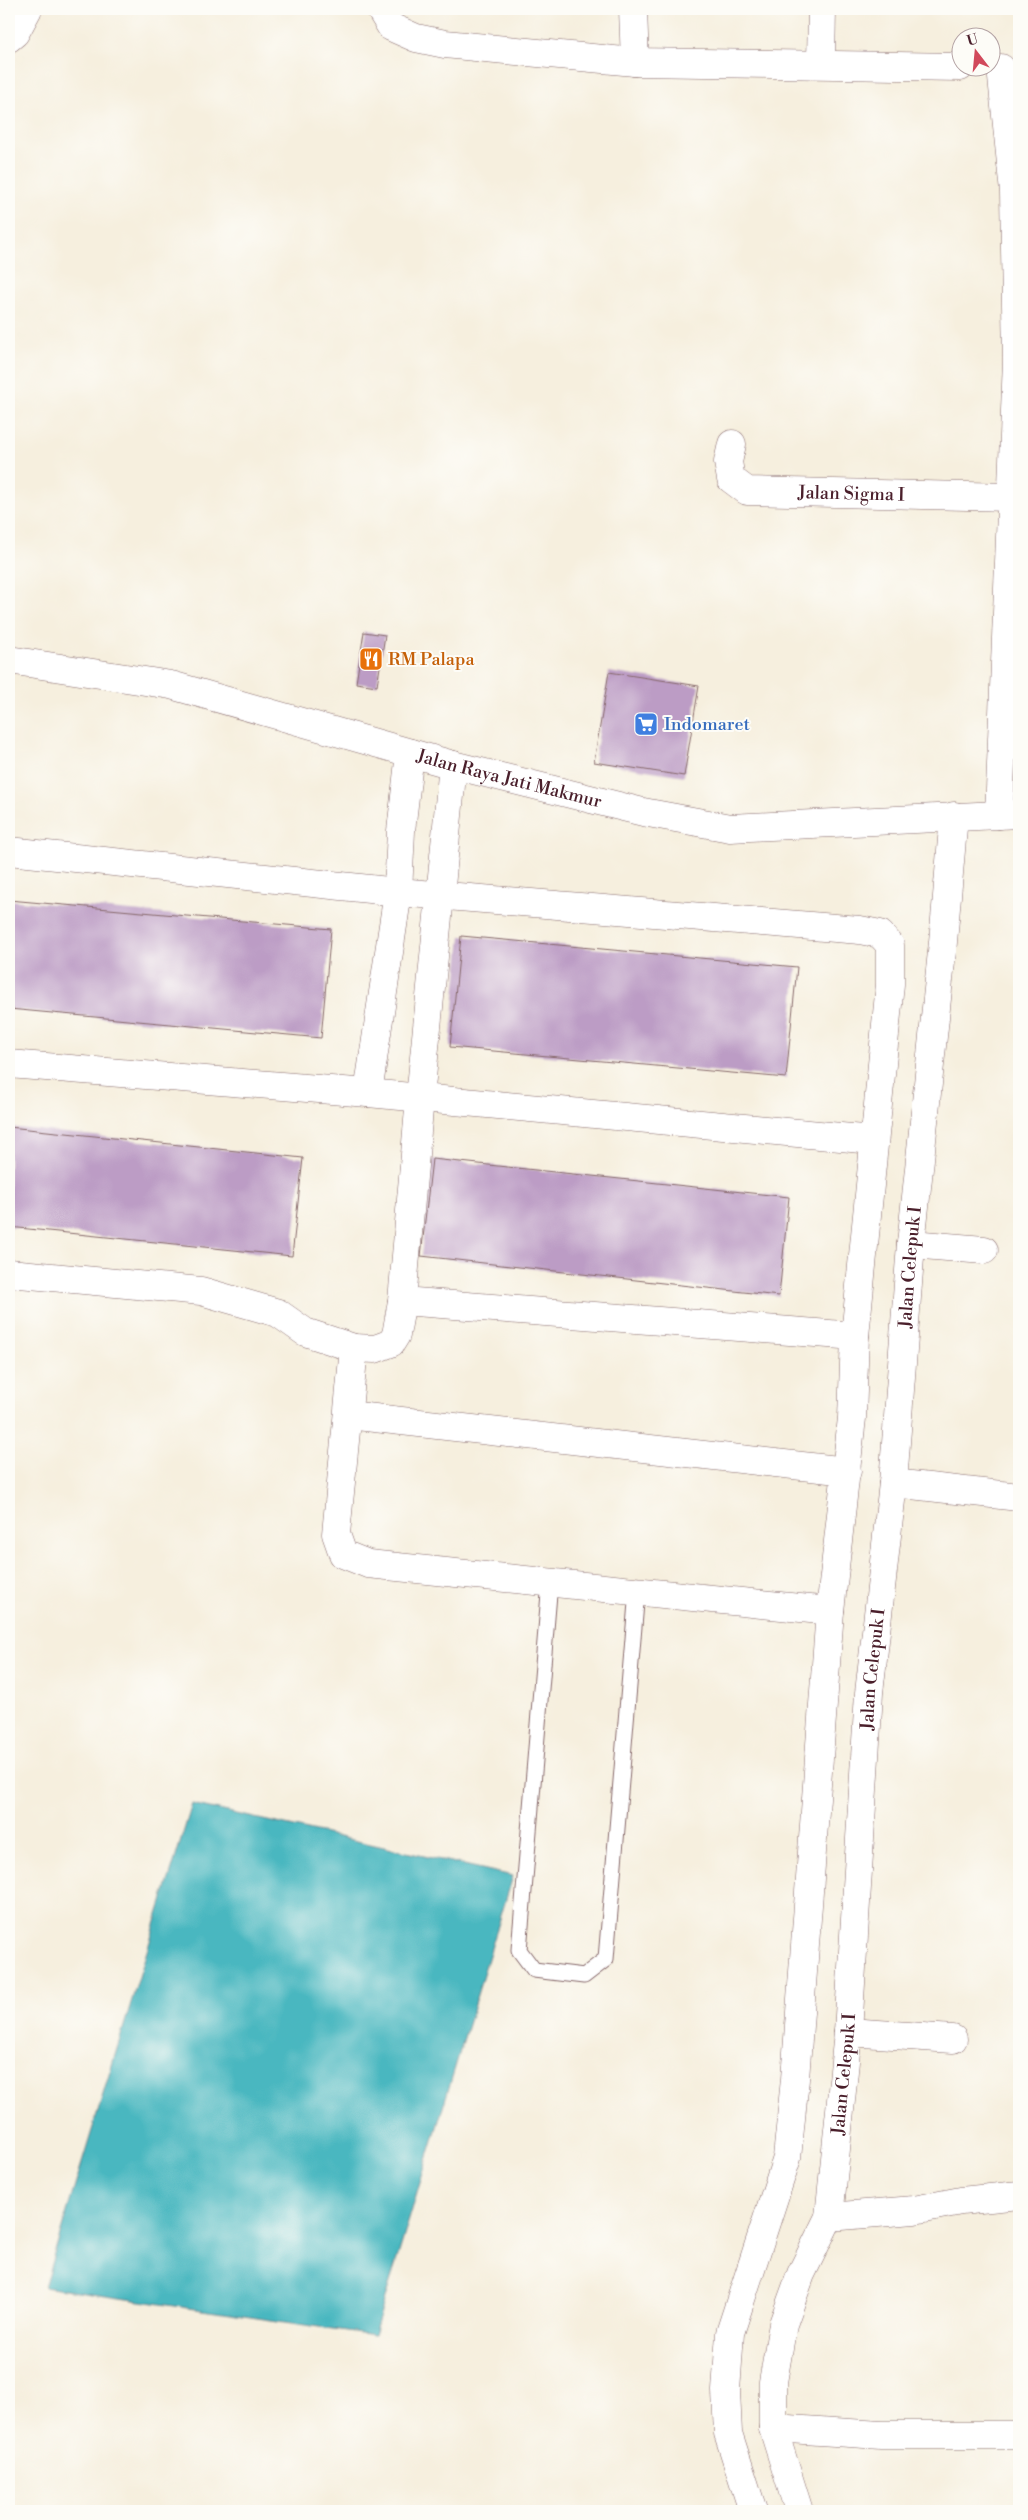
<svg xmlns="http://www.w3.org/2000/svg" width="1028" height="2520" font-family="'Libre Bodoni',serif">
	<style>
		.water { fill: #48b7c0; stroke: #496b76 }
		.building { fill: #bc9cc5 }
		.lines { fill: none; stroke-linecap: round; stroke-linejoin: round }
		.service-casing { stroke: #86686a; stroke-width: 17 }
		.minor-casing { stroke: #86686a; stroke-width: 29 }
		.primary-casing { stroke: #86686a; stroke-width: 29 }
		.service { stroke: #fff; stroke-width: 15 }
		.minor { stroke: #fff; stroke-width: 28 }
		.primary { stroke: #fff; stroke-width: 28 }
		.labels { text-anchor: middle; dominant-baseline: central; stroke-width: 4; stroke-linejoin: round; paint-order: stroke }
		.street-label { font-size: 18px; fill: #4a1f2b; stroke: #fdfcf7 }
		.food-label { font-size: 18px; fill: #c56008; stroke: #fdfcf7; text-anchor: start }
		.shop-label { font-size: 18px; fill: #366cbe; stroke: #fdfcf7; text-anchor: start }
	</style>
	<rect width="100%" height="100%" fill="#fdfcf7"/>
	<filter id="ink" filterUnits="userSpaceOnUse"><feTurbulence type="fractalNoise" baseFrequency=".02" numOctaves="2"/><feDisplacementMap in="SourceGraphic" scale="10" xChannelSelector="R" yChannelSelector="G"/><feConvolveMatrix kernelMatrix="1 2 1 2 8 2 1 2 1" color-interpolation-filters="sRGB"/></filter>
	<filter id="wash" filterUnits="userSpaceOnUse"><feTurbulence type="fractalNoise" baseFrequency=".0096" numOctaves="4" result="noise"/><feDisplacementMap in="SourceGraphic" scale="20" xChannelSelector="R" yChannelSelector="G"/><feGaussianBlur stdDeviation="1.12" result="paint"/><feColorMatrix in="noise" values="0 0 0 0 0 0 0 0 0 0 0 0 0 0 0 0 0 1.4 0 .05"/><feComposite in="paint" operator="in"/></filter>
	<g filter="url(#wash)">
		<rect width="100%" height="100%" fill="#f6efde"/>
		<path class="water" d="M 192,1804 L 513,1876 L 374,2335 L 44,2287 Z"/>
		<g id="blocks">
			<path class="building" d="M 364,632 L 385,635 L 377,686 L 356,683 Z
				M 609,672 L 699,686 L 684,776 L 594,762 Z
				M 9,900 L 331,929 L 321,1038 L 9,1009 Z
				M 461,936 L 797,967 L 786,1078 L 450,1047 Z
				M 9,1127 L 303,1158 L 292,1256 L 9,1227 Z
				M 432,1159 L 789,1197 L 779,1296 L 421,1256 Z"/>
		</g>
	</g>
	<g filter="url(#ink)">
		<use href="#blocks" fill-opacity="0" stroke="#86686a" stroke-width="1"/>
		<g class="lines">
			<g class="service-casing">
				<path id="service" d="M 550,1582 L 519,1950 L 534,1970 L 584,1976 L 606,1959 L 637,1591"/>
			</g>
			<g class="minor-casing">
				<g id="minor">
					<path d="M 380,9 L 391,27 L 416,38 L 445,44 L 506,50 L 635,62 L 960,67"/>
					<path d="M 633,9 L 635,62"/>
					<path d="M 9,38 L 15,33 L 28,9"/>
					<path d="M 821,63 L 822,9"/>
					<path id="s1" d="M 732,444 L 728,462 L 731,479 L 747,491 L 1012,497"/>
					<path d="M 999,815 L 1017,360 L 1014,192 L 1001,68"/>
					<path d="M 9,851 L 398,892 L 860,930 L 880,934 L 890,945 L 890,984 L 855,1336 L 852,1418 L 830,1611 L 795,2079 L 787,2158 L 730,2333 L 726,2391 L 728,2433 L 753,2511"/>
					<path d="M 9,1064 L 368,1093 L 873,1140"/>
					<path d="M 368,1093 L 398,892 L 401,831 L 410,753"/>
					<path d="M 911,1244 L 984,1250"/>
					<path d="M 9,1273 L 201,1291 L 278,1313 L 305,1332 L 354,1348 L 375,1349 L 391,1343 L 396,1335 L 402,1301 L 420,1098 L 453,765"/>
					<path d="M 402,1301 L 855,1336"/>
					<path d="M 354,1348 L 336,1534 L 343,1554 L 368,1564 L 830,1611"/>
					<path d="M 348,1415 L 847,1471"/>
					<path d="M 893,1483 L 1019,1497"/>
					<path d="M 848,2032 L 953,2039"/>
					<path d="M 829,2217 L 914,2210 L 961,2201 L 1019,2195"/>
					<path d="M 773,2428 L 881,2435 L 1019,2435"/>
					<path id="s2" d="M 799,2511 L 773,2428 L 773,2382 L 783,2324 L 801,2274 L 829,2217 L 848,2032 L 869,1693 L 893,1483 L 911,1244 L 943,942 L 954,816"/>
				</g>
			</g>
			<g class="primary-casing">
				<g id="primary">
					<path id="s3" d="M 9,660 L 171,685 L 453,765 L 643,812 L 730,828 L 1019,814"/>
				</g>
			</g>
			<use href="#service" class="service"/>
			<use href="#minor" class="minor"/>
			<use href="#primary" class="primary"/>
		</g>
	</g>
	<defs>
		<g id="restaurant-square" transform="scale(1.25)"><rect x="-9" y="-9" width="18" height="18" rx="4" fill="#e8710a" stroke="#fdfcf7"/><path d="M-5-6h1v4h1v-4h1v4h1v-4h1v5L-1.5 .5V6h-2V.5L-5-1ZM5-6V6H3V1.5H1.5Q1.5-4 5-6Z" fill="#fff"/></g>
		<g id="supermarket-square" transform="scale(1.25)"><rect x="-9" y="-9" width="18" height="18" rx="4" fill="#3f7fe0" stroke="#fdfcf7"/><path d="M-6-5.5h2.5l.6 2H6L4.5 2H-2.5L-4.4-4H-6ZM-1.5 3.2a1.3 1.3 0 1 0 .1 0ZM3 3.2a1.3 1.3 0 1 0 .1 0Z" fill="#fff"/></g>
	</defs>
	<g fill-rule="evenodd">
		<use href="#restaurant-square" x="371" y="659"/>
		<use href="#supermarket-square" x="646" y="724"/>
	</g>
	<g class="labels">
		<g class="street-label">
			<text stroke="none"><textPath href="#s1" startOffset="160">Jalan Sigma I</textPath></text>
			<text stroke="none"><textPath href="#s3" startOffset="515">Jalan Raya Jati Makmur</textPath></text>
			<text stroke="none"><textPath href="#s2" startOffset="1262">Jalan Celepuk I</textPath></text>
			<text stroke="none"><textPath href="#s2" startOffset="858">Jalan Celepuk I</textPath></text>
			<text stroke="none"><textPath href="#s2" startOffset="452">Jalan Celepuk I</textPath></text>
		</g>
		<g class="food-label">
			<text x="388" y="659">RM Palapa</text>
		</g>
		<g class="shop-label">
			<text x="664" y="724">Indomaret</text>
		</g>
	</g>
	<rect width="1028" height="2520" fill="none" stroke="#fdfcf7" stroke-width="30"/>
	<g transform="translate(976 52) rotate(344)"><circle r="24" fill="#fdfcf7" stroke="#b5a4a5"/>
	<path d="M0-4L9 19L0 12L-9 19Z" fill="#d1495b"/>
	<text y="-8" font-size="14" font-weight="bold" text-anchor="middle" fill="#4a1f2b">U</text>
	</g>
</svg>
